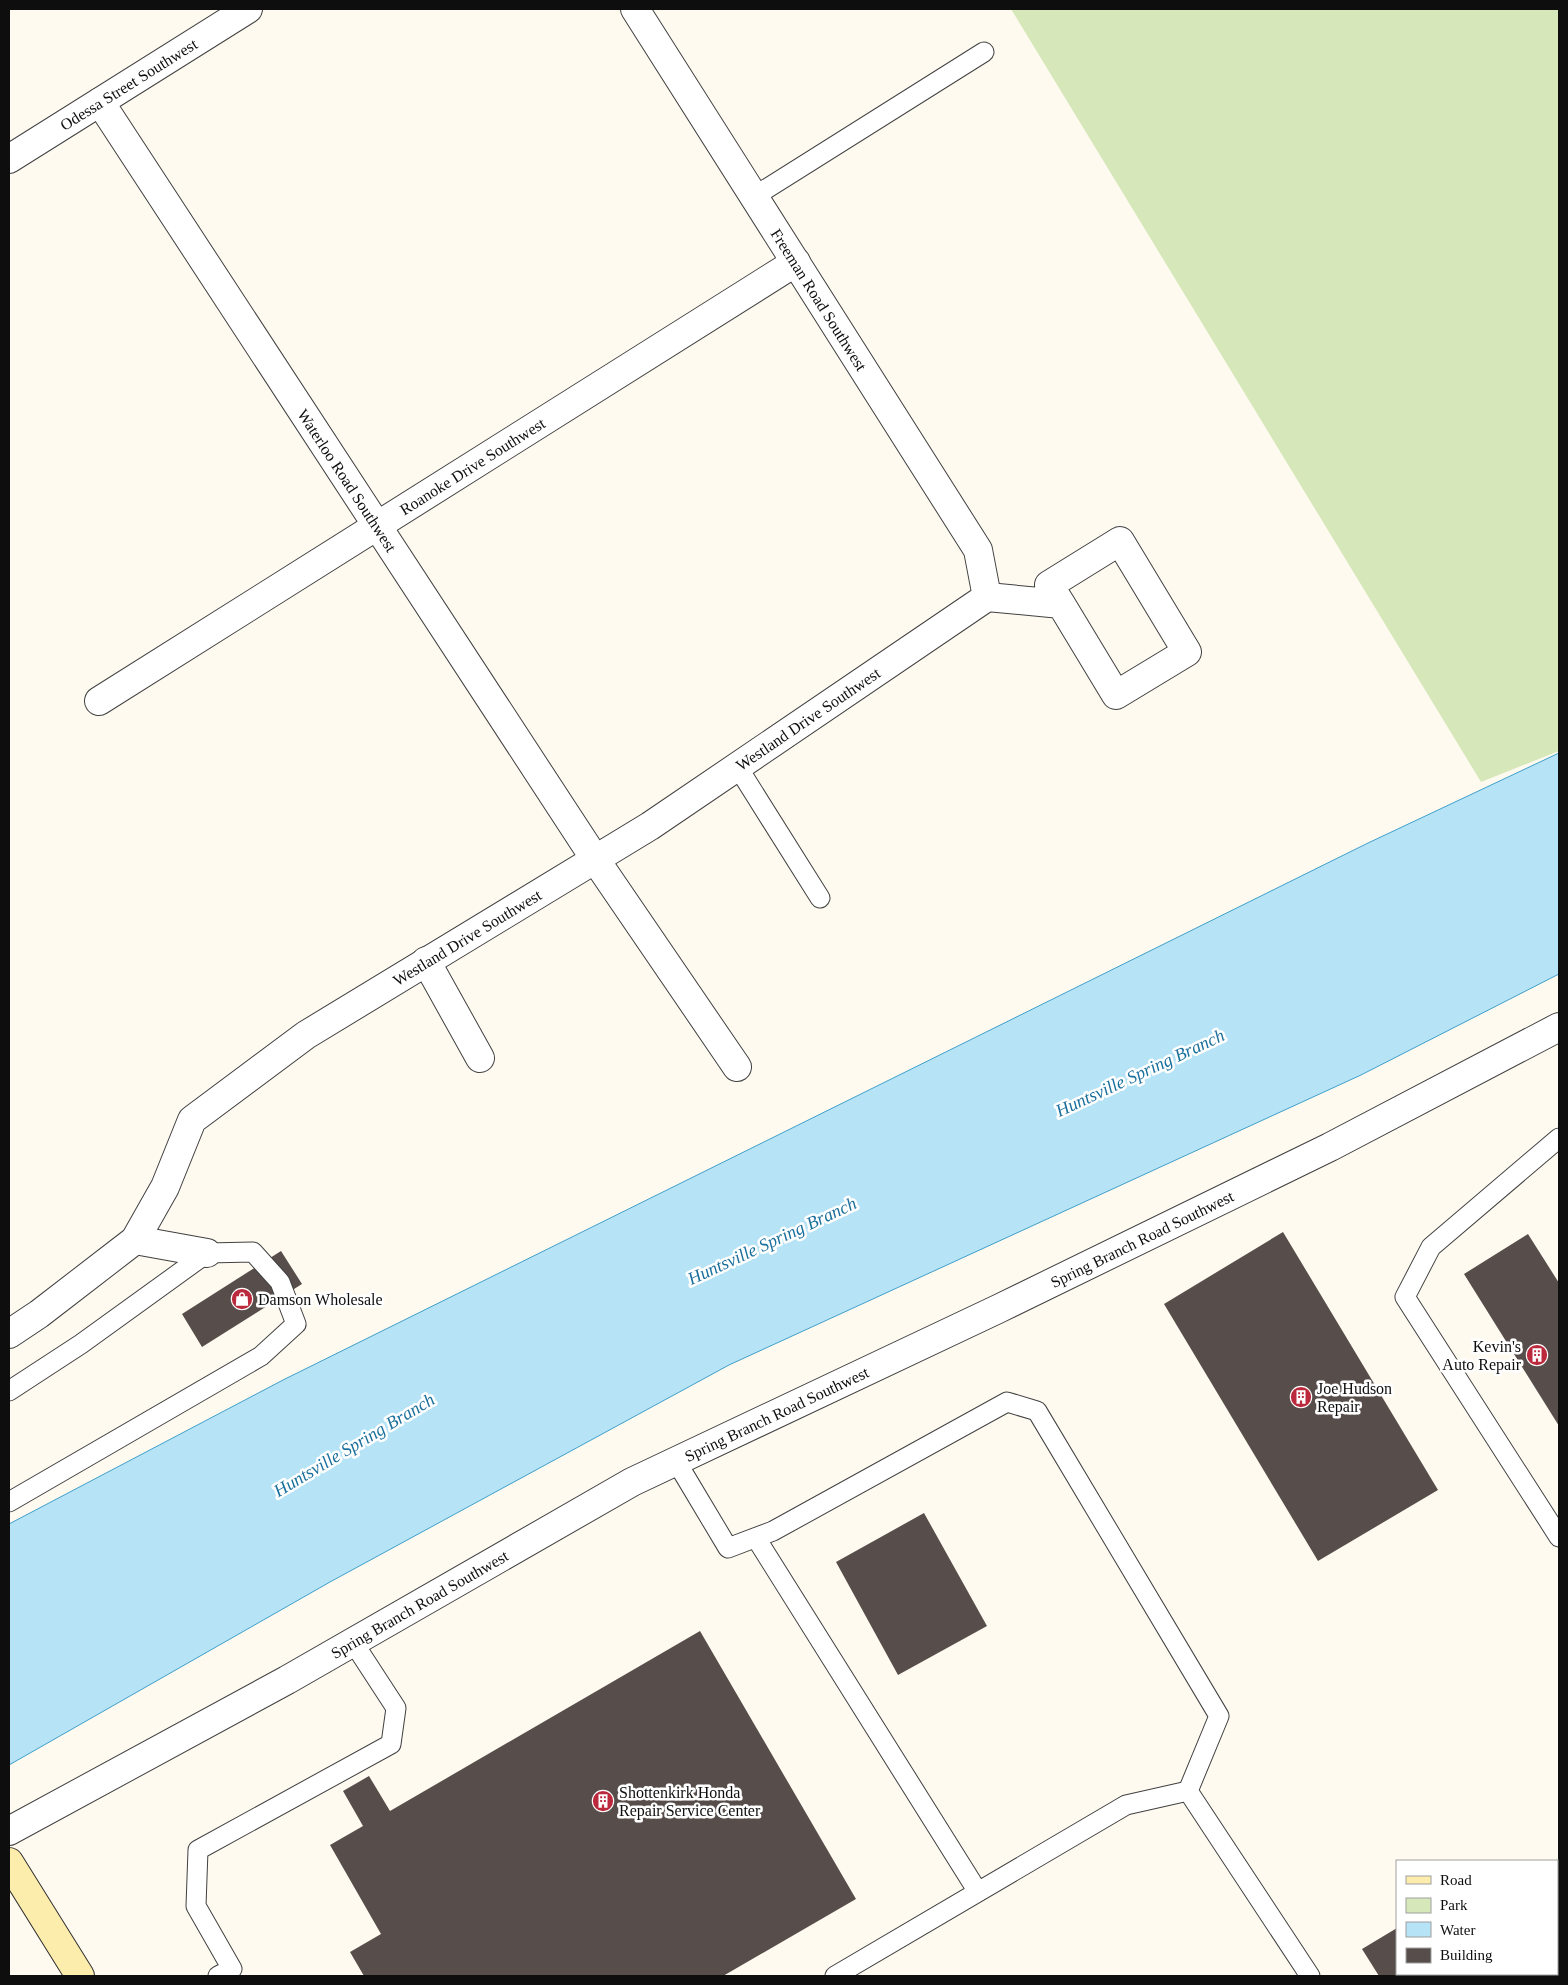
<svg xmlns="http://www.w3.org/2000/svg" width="1568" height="1985" font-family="Georgia,serif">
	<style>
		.green { fill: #d6e8ba }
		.water { fill: #b6e3f5; stroke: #3f9fca }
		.building { fill: #574e4b }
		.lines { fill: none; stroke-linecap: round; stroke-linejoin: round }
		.lane-casing { stroke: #414141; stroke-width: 21 }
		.street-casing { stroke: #414141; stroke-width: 30 }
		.secondary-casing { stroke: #303030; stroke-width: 30 }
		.lane { stroke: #fff; stroke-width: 19 }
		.street { stroke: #fff; stroke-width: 28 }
		.secondary { stroke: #fdedad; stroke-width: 28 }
		.labels { text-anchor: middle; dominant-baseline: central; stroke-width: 5; stroke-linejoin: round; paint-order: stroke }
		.street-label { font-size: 16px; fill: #0e0e0e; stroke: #fff }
		.poi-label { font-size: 16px; fill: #0e0e0e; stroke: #fff; text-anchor: start }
		.water-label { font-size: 18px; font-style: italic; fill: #1a709d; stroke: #fff }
	</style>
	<rect width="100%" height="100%" fill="#fffaf0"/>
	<path class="green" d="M 1011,9 L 1559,9 L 1559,751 L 1481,782 Z"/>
	<path class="water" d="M 1559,753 L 1559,974 L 1361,1075 L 729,1365 L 330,1582 L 9,1765 L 9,1524 L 283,1380 L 1368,843 Z"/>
	<path class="building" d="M 1283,1232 L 1438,1490 L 1318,1561 L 1164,1304 Z
		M 1528,1234 L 1559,1283 L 1559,1426 L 1464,1274 Z
		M 281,1251 L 302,1284 L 202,1347 L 182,1314 Z
		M 924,1513 L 987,1626 L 898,1675 L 836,1562 Z
		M 700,1631 L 856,1899 L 723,1976 L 364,1976 L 350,1952 L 381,1934 L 330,1845 L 363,1826 L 343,1791 L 369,1776 L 390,1811 Z
		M 1397,1928 L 1397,1974 L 1557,1974 L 1557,1958 L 1559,1956 L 1559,1976 L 1379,1976 L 1362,1949 Z"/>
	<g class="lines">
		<g class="lane-casing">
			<path id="lane" d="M 755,196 L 984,52
				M 737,766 L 820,898
				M 1559,1138 L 1431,1247 L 1405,1297 L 1559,1537
				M 9,1391 L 81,1344 L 207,1253 L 253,1252 L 280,1282 L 296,1324 L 261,1356 L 9,1502
				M 676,1461 L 728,1548 L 773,1531 L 1007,1402 L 1037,1411 L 1219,1716 L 1188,1791
				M 756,1538 L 978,1892
				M 218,1976 L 232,1969 L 196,1906 L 198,1850 L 391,1744 L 396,1708 L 353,1642
				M 835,1976 L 1126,1805 L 1188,1791 L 1310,1976"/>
		</g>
		<g class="street-casing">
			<g id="street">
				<path id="s1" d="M 635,9 L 978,550 L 987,597"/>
				<path id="s2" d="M 100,102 L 595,859 L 737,1067"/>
				<path id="s3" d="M 9,159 L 248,9"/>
				<path d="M 987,597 L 1061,604 L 1116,695 L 1187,652 L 1120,541 L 1049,585 L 1061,604"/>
				<path id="s4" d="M 99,701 L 796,262"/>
				<path d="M 426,961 L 480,1058"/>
				<path d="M 135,1240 L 207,1253"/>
				<path id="s5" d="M 9,1334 L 39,1314 L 135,1240 L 165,1187 L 192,1120 L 306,1035 L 650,826 L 987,597"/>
				<path id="s6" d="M 9,1831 L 287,1680 L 632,1482 L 998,1309 L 1330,1147 L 1559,1027"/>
			</g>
		</g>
		<g class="secondary-casing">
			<path id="secondary" d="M 9,1862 L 80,1976"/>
		</g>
		<use href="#lane" class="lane"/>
		<use href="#street" class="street"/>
		<use href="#secondary" class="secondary"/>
	</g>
	<defs>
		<g id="shop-disc" transform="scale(1.125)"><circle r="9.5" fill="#bb293d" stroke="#fff"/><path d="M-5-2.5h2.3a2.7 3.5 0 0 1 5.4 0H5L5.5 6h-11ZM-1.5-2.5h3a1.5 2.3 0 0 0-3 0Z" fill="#fff"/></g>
		<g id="building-disc" transform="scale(1.125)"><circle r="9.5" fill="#bb293d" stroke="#fff"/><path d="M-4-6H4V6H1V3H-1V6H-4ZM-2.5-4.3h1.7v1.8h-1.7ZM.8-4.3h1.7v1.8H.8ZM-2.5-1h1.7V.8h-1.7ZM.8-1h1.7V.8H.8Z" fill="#fff"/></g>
	</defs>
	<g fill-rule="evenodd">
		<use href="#shop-disc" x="242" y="1299"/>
		<use href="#building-disc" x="1537" y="1355"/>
		<use href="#building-disc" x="1301" y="1397"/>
		<use href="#building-disc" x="603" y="1801"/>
	</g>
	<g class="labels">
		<g class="street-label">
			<text stroke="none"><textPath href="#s3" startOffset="141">Odessa Street Southwest</textPath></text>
			<text stroke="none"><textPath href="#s1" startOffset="344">Freeman Road Southwest</textPath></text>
			<text stroke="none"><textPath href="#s4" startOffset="441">Roanoke Drive Southwest</textPath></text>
			<text stroke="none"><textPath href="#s2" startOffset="452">Waterloo Road Southwest</textPath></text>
			<text stroke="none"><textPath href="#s5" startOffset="1026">Westland Drive Southwest</textPath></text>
			<text stroke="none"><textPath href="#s5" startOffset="621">Westland Drive Southwest</textPath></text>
			<text stroke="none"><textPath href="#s6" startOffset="1279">Spring Branch Road Southwest</textPath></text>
			<text stroke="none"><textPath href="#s6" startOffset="874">Spring Branch Road Southwest</textPath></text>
			<text stroke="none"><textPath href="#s6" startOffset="469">Spring Branch Road Southwest</textPath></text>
		</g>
		<g class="poi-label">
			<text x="258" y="1299">Damson Wholesale</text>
			<text x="1521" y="1346" text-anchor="end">Kevin's<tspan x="1521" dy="18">Auto Repair</tspan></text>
			<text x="1317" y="1388">Joe Hudson<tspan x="1317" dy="18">Repair</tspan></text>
			<text x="619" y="1792">Shottenkirk Honda<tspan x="619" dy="18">Repair Service Center</tspan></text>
		</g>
		<g class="water-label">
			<text transform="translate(1140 1073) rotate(-25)">Huntsville Spring Branch</text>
			<text transform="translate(772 1241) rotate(-25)">Huntsville Spring Branch</text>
			<text transform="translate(354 1445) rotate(-31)">Huntsville Spring Branch</text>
		</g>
	</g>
	<rect width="1568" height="1985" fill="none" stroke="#0e0e0e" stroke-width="20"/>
	<rect x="1396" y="1860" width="162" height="115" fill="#ffffff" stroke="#9f9f9f"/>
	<rect x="1406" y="1876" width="25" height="8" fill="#fdedad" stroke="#9f9f9f"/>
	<text x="1440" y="1885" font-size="15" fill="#0e0e0e">Road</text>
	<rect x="1406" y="1898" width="25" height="15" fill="#d6e8ba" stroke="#9f9f9f"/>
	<text x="1440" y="1910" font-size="15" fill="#0e0e0e">Park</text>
	<rect x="1406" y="1922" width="25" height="15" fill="#b6e3f5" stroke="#9f9f9f"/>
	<text x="1440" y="1935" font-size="15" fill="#0e0e0e">Water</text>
	<rect x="1406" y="1948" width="25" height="15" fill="#574e4b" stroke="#9f9f9f"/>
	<text x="1440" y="1960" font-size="15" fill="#0e0e0e">Building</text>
</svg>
